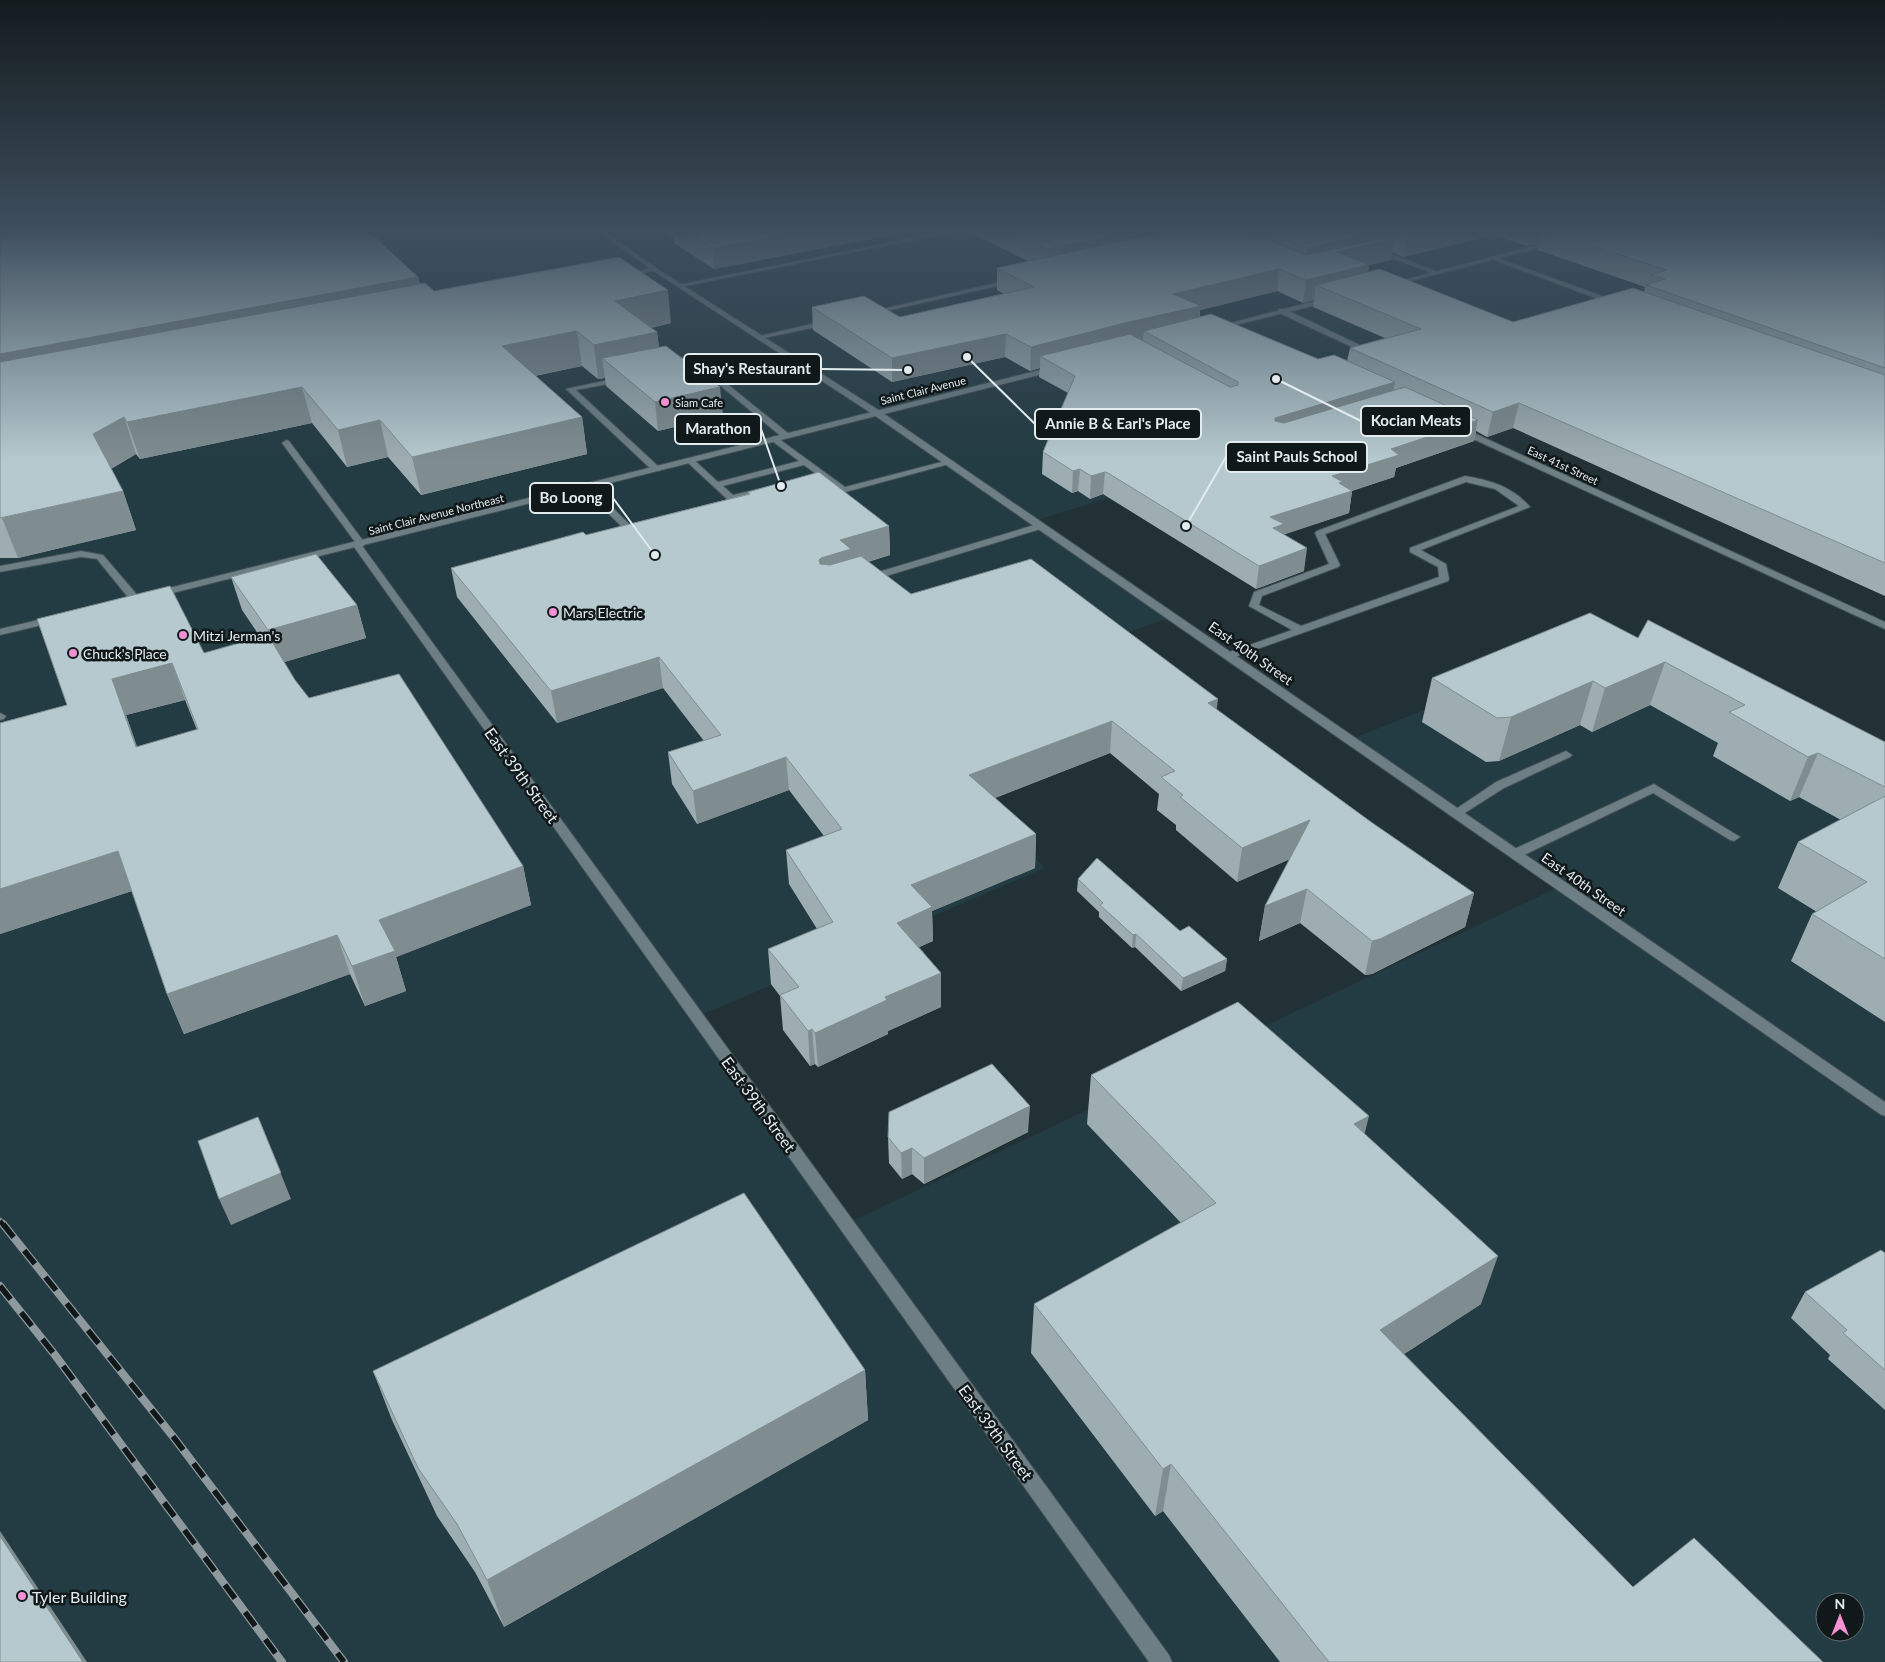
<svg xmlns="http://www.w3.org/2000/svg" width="1885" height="1662" font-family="Lato,sans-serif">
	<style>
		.built { fill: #233b42; fill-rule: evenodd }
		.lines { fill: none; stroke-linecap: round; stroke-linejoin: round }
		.service-casing { stroke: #435054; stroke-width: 2 }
		.minor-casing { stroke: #435054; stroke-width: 2 }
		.tertiary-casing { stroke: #435054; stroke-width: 2 }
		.secondary-casing { stroke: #435054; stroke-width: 2 }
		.service { fill: #6d7e84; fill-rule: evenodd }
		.minor { fill: #6d7e84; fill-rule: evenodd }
		.tertiary { fill: #6d7e84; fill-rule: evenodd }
		.secondary { fill: #6d7e84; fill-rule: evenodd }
		.rail-far1-casing { stroke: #8e999d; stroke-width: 6 }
		.rail-casing { stroke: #8e999d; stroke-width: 8 }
		.rail-far1 { stroke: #11181a; stroke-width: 4.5; stroke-dasharray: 13; stroke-linecap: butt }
		.rail { stroke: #11181a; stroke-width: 5.5; stroke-dasharray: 17; stroke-linecap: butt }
		.wall { fill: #9dadb1; fill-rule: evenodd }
		.shaded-wall { fill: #7f8d90 }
		.building { fill: #b6c9ce; stroke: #7f8d90; fill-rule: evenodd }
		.poi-dot { fill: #f491d4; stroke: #11181a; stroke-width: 2 }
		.labels { text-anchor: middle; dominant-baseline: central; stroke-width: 5; stroke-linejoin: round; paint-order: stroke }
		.far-street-label { font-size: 11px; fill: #e2ebee; stroke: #11181a }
		.far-poi-label { font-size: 11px; fill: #e2ebee; stroke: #11181a; text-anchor: start }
		.poi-label { font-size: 14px; fill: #e2ebee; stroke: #11181a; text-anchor: start }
		.street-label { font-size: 14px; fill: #e2ebee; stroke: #11181a }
		.near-street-label { font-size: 16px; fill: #e2ebee; stroke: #11181a }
		.near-poi-label { font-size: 16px; fill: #e2ebee; stroke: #11181a; text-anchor: start }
		.leader { fill: none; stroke: #e2ebee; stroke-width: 2 }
		.callout-dot { fill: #e2ebee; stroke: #11181a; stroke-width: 2 }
		.callout { fill: #11181a; stroke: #e2ebee; stroke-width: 2 }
		.callout-label { font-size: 15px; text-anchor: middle; font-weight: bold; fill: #e2ebee }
	</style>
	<rect width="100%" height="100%" fill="#223136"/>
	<path class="built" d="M 0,228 L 1885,228 L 1582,351 L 1034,521 L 1172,617 L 887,716 L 1045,868 L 697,1017 L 846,1224 L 1561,886 L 1349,740 L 1617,633 L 1885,778 L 1885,1662 L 0,1662 ZM 1825,1602 L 1855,1602 L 1855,1632 L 1825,1632 Z"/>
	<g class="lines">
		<g class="service-casing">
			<path id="service" d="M 1387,252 L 1438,272 L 1439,273 L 1434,274 L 1386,256 L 1375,259 L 1372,257 Z
				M 1013,279 L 1016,281 L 1015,282 L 869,315 L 865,313 Z
				M 1279,309 L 1285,309 L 1374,352 L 1367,354 L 1279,313 Z
				M 828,320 L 832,322 L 831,324 L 760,339 L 756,337 Z
				M 699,361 L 789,434 L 789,438 L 783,438 L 697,366 L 675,370 L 671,368 Z
				M 622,377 L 625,377 L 625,381 L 576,390 L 659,467 L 659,471 L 653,471 L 566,389 Z
				M 775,436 L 845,487 L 949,460 L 953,463 L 827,497 L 822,494 L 824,492 L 836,489 L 804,465 L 723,486 L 733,495 L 767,487 L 767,491 L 737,499 L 749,510 L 744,513 L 741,512 L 686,461 L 693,459 L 718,482 L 799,461 L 772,441 L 772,437 Z
				M 286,440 L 289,441 L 364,542 L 364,546 L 358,546 L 282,443 Z
				M 1465,476 C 1490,480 1513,487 1530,507 L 1421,550 L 1446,564 L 1449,579 L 1448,581 L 1232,658 L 1224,658 L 1223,656 L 1224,654 L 1292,630 L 1249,606 L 1254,592 L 1329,564 L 1315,533 L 1317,531 ZM 1466,482 L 1495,489 L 1519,506 L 1410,548 L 1410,552 L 1438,567 L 1439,577 L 1301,626 L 1259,605 L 1262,596 L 1338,567 L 1340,565 L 1325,534 Z
				M 587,484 L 590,485 L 638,533 L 638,537 L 632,537 L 584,489 L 584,485 Z
				M 1041,523 L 1046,526 L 1044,528 L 873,580 L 869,581 L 864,578 L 865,576 Z
				M 81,551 L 103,555 L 139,597 L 139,601 L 131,601 L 97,559 L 81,557 L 0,572 L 0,566 Z
				M 0,713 L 6,716 L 4,719 L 0,720 Z
				M 1566,751 L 1572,755 L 1570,757 L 1504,788 L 1460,816 L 1456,817 L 1450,813 L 1496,782 Z
				M 1654,784 L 1740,837 L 1734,841 L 1730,840 L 1653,793 L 1520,857 L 1515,858 L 1509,854 L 1510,851 Z"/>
		</g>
		<g class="minor-casing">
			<path id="minor" d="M 962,228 L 973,228 L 681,287 L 678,285 Z
				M 1491,257 L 1495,257 L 1621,303 L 1614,305 L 1491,259 Z
				M 654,267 L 656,268 L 656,270 L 626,277 L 623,275 Z
				M 1461,427 L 1885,622 L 1885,629 L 1458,432 L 1458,428 Z
				M 357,542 L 360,543 L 1169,1655 L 1172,1662 L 1149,1662 L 354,547 L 352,545 Z"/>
		</g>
		<g class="tertiary-casing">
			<path id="tertiary" d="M 593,228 L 600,228 L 656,268 L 880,411 L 1885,1102 L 1885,1116 L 1880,1114 L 874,415 L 652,270 Z"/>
		</g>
		<g class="secondary-casing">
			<path id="secondary" d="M 1556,240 L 1559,242 L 1558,243 L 1391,286 L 1388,284 Z
				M 1330,297 L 1333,297 L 1333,301 L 1219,329 L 1215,327 Z
				M 1056,366 L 1059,366 L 1059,370 L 157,597 L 152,594 L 153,592 Z
				M 55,616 L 59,617 L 60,619 L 59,621 L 0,635 L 0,629 Z"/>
		</g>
		<use href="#service" class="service"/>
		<use href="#minor" class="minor"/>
		<use href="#tertiary" class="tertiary"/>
		<use href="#secondary" class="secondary"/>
		<g class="rail-far1-casing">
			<path id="rail-far1" d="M 0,1221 L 4,1226"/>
		</g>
		<g class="rail-casing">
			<path id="rail" d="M 3,1224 L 175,1439 L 344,1662
				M 0,1286 L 55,1355 L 282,1662"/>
		</g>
		<use href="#rail-far1" class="rail-far1"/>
		<use href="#rail" class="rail"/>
	</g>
	<path class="wall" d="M 0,228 L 418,277 L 420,284 L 434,291 L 671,323 L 651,328 L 657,332 L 659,347 L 723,415 L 658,431 L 606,386 L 605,378 L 598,379 L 582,366 L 535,376 L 582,417 L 587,454 L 421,495 L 388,457 L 347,467 L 312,423 L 140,459 L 136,454 L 111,469 L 123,491 L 136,530 L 18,558 L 0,558 Z
		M 658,228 L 927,228 L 714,269 L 674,243 L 674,238 Z
		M 967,228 L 1885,228 L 1885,596 L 1513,428 L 1487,437 L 1476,431 L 1474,441 L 1396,468 L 1394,477 L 1352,491 L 1349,513 L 1284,534 L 1304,571 L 1256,589 L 1106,496 L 1103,494 L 1090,499 L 1078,491 L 1072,493 L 1042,474 L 1043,452 L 1068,393 L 1039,377 L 1040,368 L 1030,371 L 1005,357 L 892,382 L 813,330 L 812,307 L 900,317 L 1004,294 L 997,290 L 997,268 L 1028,261 L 967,231 ZM 1494,235 L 1527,246 L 1540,243 L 1538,250 L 1645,287 L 1644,292 L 1513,322 L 1368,272 L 1369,265 L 1391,260 L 1392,252 L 1403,257 ZM 1277,291 L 1303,303 L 1314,300 L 1313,307 L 1385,338 L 1350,348 L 1347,361 L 1318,359 L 1200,317 L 1200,310 Z
		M 748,492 L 889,526 L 890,555 L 868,562 L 911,594 L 1217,710 L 1371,822 L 1474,893 L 1465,927 L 1372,974 L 1365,975 L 1300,923 L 1259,941 L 1265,906 L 1290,859 L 1237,882 L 1176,830 L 1176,825 L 1157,810 L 1159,794 L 1110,753 L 995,798 L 1036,834 L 1035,868 L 932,911 L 933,941 L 919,947 L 941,973 L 941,1007 L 888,1031 L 888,1034 L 818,1067 L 815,1064 L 810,1066 L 783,1030 L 780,996 L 771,984 L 768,949 L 817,929 L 789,884 L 786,850 L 824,836 L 789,790 L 697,824 L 672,784 L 668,752 L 704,741 L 663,688 L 557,723 L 457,597 L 451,568 L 586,535 L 748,494 Z
		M 231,577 L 357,605 L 366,638 L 284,662 L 295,680 L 309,698 L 523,866 L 531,905 L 396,957 L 406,991 L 365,1006 L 350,974 L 184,1034 L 167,994 L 132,891 L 0,934 L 0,723 L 67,705 L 204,653 L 261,638 L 242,610 ZM 185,700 L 197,730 L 137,747 L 126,715 Z
		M 1638,638 L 1885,742 L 1885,1022 L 1791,961 L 1812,914 L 1817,912 L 1778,888 L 1798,842 L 1841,820 L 1799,797 L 1790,801 L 1713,756 L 1718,743 L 1650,705 L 1592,732 L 1580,725 L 1499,761 L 1486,762 L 1422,722 L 1432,678 Z
		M 1078,879 L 1180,931 L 1227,959 L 1225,971 L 1181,991 L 1135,947 L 1132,948 L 1099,917 L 1099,912 L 1077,891 Z
		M 1091,1075 L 1364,1133 L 1481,1304 L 1404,1354 L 1633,1587 L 1823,1662 L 1280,1662 L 1163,1511 L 1155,1516 L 1031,1353 L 1034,1304 L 1181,1223 L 1087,1124 Z
		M 1028,1132 L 924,1184 L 912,1174 L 902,1179 L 889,1163 L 888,1137 Z
		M 1885,1253 L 1885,1410 L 1828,1359 L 1830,1355 L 1791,1318 L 1805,1292 Z
		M 865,1370 L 868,1420 L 504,1627 L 475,1572 L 437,1516 L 392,1420 L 373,1371 Z"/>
	<path class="shaded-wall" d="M 819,228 L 927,228 L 714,269 L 713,248 Z
		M 1150,228 L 1227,228 L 1047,271 L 1048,249 Z
		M 1441,228 L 1495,228 L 1494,235 L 1403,257 L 1407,236 Z
		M 1532,228 L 1602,228 L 1543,229 L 1540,243 L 1527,246 Z
		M 1390,229 L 1388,240 L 1394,239 L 1391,260 L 1333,273 L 1305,269 L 1308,248 Z
		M 1369,265 L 1366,287 L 1316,285 L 1314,300 L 1303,303 L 1306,280 Z
		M 1279,269 L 1277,291 L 1200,310 L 1198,329 L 1144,331 L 1143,341 L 1040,356 L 1040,368 L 1030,371 L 1031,347 L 1173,294 Z
		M 418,277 L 425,310 L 0,392 L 0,354 Z
		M 668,290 L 671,323 L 619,334 L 615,301 Z
		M 577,331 L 582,366 L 508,381 L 502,346 Z
		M 657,332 L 661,367 L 602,358 L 605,378 L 598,379 L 594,345 Z
		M 1006,334 L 1005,357 L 892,382 L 892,358 Z
		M 1395,382 L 1391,403 L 1272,439 L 1275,418 Z
		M 302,387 L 312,423 L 140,459 L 127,422 Z
		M 720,387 L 723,415 L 658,431 L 655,402 Z
		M 1519,403 L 1513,428 L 1487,437 L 1493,412 Z
		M 124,417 L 136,454 L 107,471 L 93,434 Z
		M 582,417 L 587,454 L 421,495 L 412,457 Z
		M 380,420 L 388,457 L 347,467 L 338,430 Z
		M 1478,420 L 1474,441 L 1396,468 L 1394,477 L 1341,494 L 1352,491 L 1349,513 L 1283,535 L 1270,551 L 1270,517 L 1332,476 L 1391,449 Z
		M 1080,469 L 1078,491 L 1072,493 L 1073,471 Z
		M 1105,472 L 1103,494 L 1090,499 L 1091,476 Z
		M 123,491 L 136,530 L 18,558 L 2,518 Z
		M 889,526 L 890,555 L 852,566 L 822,587 L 819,560 L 840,540 Z
		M 1307,548 L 1304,571 L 1256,589 L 1259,566 Z
		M 357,605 L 366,638 L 278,664 L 268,630 Z
		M 659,657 L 663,688 L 557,723 L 551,691 Z
		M 1665,662 L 1650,705 L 1592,732 L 1605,688 Z
		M 172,663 L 185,700 L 126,715 L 150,784 L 136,747 L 112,679 Z
		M 1593,681 L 1580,725 L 1499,761 L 1511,717 Z
		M 1218,699 L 1214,731 L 1208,703 Z
		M 1112,721 L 1110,753 L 969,808 L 969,775 Z
		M 1818,753 L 1799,797 L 1790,801 L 1808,757 Z
		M 786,757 L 789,790 L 697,824 L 693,791 Z
		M 1310,820 L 1304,853 L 1237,882 L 1242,848 Z
		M 1036,834 L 1035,868 L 932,911 L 933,941 L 898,957 L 897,923 L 911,885 Z
		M 118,851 L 135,890 L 0,934 L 0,889 Z
		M 523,866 L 531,905 L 396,957 L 406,991 L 365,1006 L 352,966 L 379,920 Z
		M 1307,889 L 1300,923 L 1259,941 L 1265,906 Z
		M 1474,893 L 1465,927 L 1372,974 L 1365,975 L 1372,941 Z
		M 1136,934 L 1135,947 L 1132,948 L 1133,935 Z
		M 337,935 L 350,974 L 184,1034 L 167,994 Z
		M 1227,959 L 1225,971 L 1181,991 L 1183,978 Z
		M 941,973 L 941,1007 L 888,1031 L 888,1034 L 818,1067 L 815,1033 L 885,997 Z
		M 812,1029 L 815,1064 L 810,1066 L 808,1031 Z
		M 1030,1106 L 1028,1132 L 924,1184 L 924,1158 Z
		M 1369,1116 L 1357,1165 L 1354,1124 Z
		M 258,1117 L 291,1199 L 231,1225 L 219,1199 Z
		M 912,1148 L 912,1174 L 902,1179 L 901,1153 Z
		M 1498,1256 L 1481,1304 L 1366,1379 L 1380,1330 Z
		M 865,1370 L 868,1420 L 504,1627 L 487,1580 Z
		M 1171,1464 L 1163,1511 L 1155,1516 L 1163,1469 Z
		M 0,1531 L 87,1662 L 83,1662 L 0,1536 Z"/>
	<path class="building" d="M 0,228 L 365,228 L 418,277 L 0,354 Z
		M 681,228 L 819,228 L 713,248 Z
		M 1003,228 L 1150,228 L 1048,249 Z
		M 1181,228 L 1237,228 L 1306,255 L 1390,237 L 1394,239 L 1337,252 L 1369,265 L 1306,280 L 1279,269 L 1173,294 L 1201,306 L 1129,322 L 1031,347 L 1006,334 L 892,358 L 812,307 L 864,296 L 900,317 L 1034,287 L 997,268 Z
		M 1257,228 L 1441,228 L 1407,236 L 1390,229 L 1308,248 Z
		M 1548,228 L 1855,228 L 1885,237 L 1885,368 L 1646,285 L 1665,279 L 1651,275 L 1666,270 L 1543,229 Z
		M 619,257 L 668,290 L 615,301 L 657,332 L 594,345 L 577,331 L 502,346 L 582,417 L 412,457 L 380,420 L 338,430 L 302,387 L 127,422 L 124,417 L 93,434 L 123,491 L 0,518 L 0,362 L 425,283 L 434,291 Z
		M 1380,269 L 1513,322 L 1633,288 L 1885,375 L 1885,563 L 1519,403 L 1493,412 L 1350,348 L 1421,329 L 1316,285 Z
		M 1211,314 L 1318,359 L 1334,355 L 1395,382 L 1275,418 L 1275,421 L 1284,423 L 1405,387 L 1478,420 L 1391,449 L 1399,455 L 1332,476 L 1343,482 L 1339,483 L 1352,491 L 1270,517 L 1284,524 L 1273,528 L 1307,548 L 1259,566 L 1108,473 L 1105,472 L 1091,476 L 1080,469 L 1073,471 L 1043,452 L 1075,376 L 1040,356 L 1130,334 L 1230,387 L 1238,385 L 1238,382 L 1144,331 Z
		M 666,346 L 720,387 L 655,402 L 602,358 Z
		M 819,472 L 889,526 L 840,540 L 851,549 L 821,558 L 819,560 L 820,564 L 830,565 L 861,556 L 911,594 L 1031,559 L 1218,699 L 1208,703 L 1371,822 L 1474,893 L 1380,939 L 1372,941 L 1307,889 L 1265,906 L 1310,820 L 1242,848 L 1180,797 L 1183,795 L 1161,777 L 1175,771 L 1112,721 L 969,775 L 1036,834 L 911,885 L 932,907 L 897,923 L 941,973 L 885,997 L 887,1000 L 815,1033 L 812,1029 L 808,1031 L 780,995 L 799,987 L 768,949 L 833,922 L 786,850 L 842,829 L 786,757 L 693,791 L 668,752 L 721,735 L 659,657 L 551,691 L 451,568 L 583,532 L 586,535 L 750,494 L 748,492 Z
		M 316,554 L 357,605 L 268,630 L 231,577 Z
		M 170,586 L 204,653 L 268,635 L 295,680 L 309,698 L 399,674 L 523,866 L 379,920 L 395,951 L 352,966 L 337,935 L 167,994 L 118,851 L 0,889 L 0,723 L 67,705 L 37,619 ZM 172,663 L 198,729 L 136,747 L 112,679 Z
		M 1590,613 L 1638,638 L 1648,620 L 1885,742 L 1885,787 L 1818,753 L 1808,757 L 1729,712 L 1745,705 L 1665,662 L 1605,688 L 1593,681 L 1511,717 L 1497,718 L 1432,678 Z
		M 1885,796 L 1885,959 L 1812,914 L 1867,882 L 1798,842 Z
		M 1097,858 L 1180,931 L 1189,926 L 1227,959 L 1183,978 L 1136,934 L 1133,935 L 1100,905 L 1103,903 L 1078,879 Z
		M 1238,1002 L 1369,1116 L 1354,1124 L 1498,1256 L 1380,1330 L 1633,1587 L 1694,1538 L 1823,1662 L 1329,1662 L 1171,1464 L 1163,1469 L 1034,1304 L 1216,1203 L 1091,1075 Z
		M 992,1064 L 1030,1106 L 924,1158 L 912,1148 L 901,1153 L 888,1137 L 889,1112 Z
		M 258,1117 L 281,1173 L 219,1199 L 198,1141 Z
		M 744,1193 L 865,1370 L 487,1580 L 457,1524 L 418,1468 L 373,1371 Z
		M 1881,1250 L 1885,1253 L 1885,1370 L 1843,1333 L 1847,1330 L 1805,1292 Z
		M 0,1536 L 83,1662 L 0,1662 Z"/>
	<linearGradient id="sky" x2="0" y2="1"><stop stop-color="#131b1e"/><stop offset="0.5" stop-color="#3e4e5d"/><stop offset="1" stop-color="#3e4e5d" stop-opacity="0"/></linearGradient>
	<rect width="1885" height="460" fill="url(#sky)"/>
	<g class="poi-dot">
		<circle cx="665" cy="402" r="5"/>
		<circle cx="553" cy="612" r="5"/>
		<circle cx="183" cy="635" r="5"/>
		<circle cx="73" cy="653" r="5"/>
		<circle cx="22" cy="1596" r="5"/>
	</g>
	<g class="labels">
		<g class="far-street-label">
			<text transform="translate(923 390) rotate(-14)">Saint Clair Avenue</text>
			<text transform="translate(1563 465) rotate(25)">East 41st Street</text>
			<text transform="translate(436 514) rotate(-14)">Saint Clair Avenue Northeast</text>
		</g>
		<g class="far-poi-label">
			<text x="675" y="402">Siam Cafe</text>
		</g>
		<g class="poi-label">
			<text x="563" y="612">Mars Electric</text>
			<text x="193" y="635">Mitzi Jerman's</text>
			<text x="83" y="653">Chuck's Place</text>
		</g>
		<g class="street-label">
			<text transform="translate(1251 653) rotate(35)">East 40th Street</text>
			<text transform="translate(1584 884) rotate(35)">East 40th Street</text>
		</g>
		<g class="near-street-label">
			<text transform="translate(522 775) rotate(54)">East 39th Street</text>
			<text transform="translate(759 1104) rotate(54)">East 39th Street</text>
			<text transform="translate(996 1432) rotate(54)">East 39th Street</text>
		</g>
		<g class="near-poi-label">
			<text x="32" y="1596">Tyler Building</text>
		</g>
	</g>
	<path class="leader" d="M908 370L821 369M1276 379L1361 421M967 357L1035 424M781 486L761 429M1186 526L1226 457M655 555L613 498"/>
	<g class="callout-dot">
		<circle cx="908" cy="370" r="5"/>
		<circle cx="1276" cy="379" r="5"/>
		<circle cx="967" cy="357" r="5"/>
		<circle cx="781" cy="486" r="5"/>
		<circle cx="1186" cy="526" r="5"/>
		<circle cx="655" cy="555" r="5"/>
	</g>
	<g class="callout">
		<rect x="684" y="354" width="137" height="30" rx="5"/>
		<rect x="1361" y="406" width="110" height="30" rx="5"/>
		<rect x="1035" y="409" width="166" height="30" rx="5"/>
		<rect x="675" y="414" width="86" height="30" rx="5"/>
		<rect x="1226" y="442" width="141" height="30" rx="5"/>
		<rect x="530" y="483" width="83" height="30" rx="5"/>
	</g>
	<g class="callout-label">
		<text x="752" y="374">Shay's Restaurant</text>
		<text x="1416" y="426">Kocian Meats</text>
		<text x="1118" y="429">Annie B &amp; Earl's Place</text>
		<text x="718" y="434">Marathon</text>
		<text x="1297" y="462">Saint Pauls School</text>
		<text x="571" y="503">Bo Loong</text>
	</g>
	<g transform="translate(1840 1617)"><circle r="24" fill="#11181a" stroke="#656c6f"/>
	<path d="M0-4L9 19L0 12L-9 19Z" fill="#f491d4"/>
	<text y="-8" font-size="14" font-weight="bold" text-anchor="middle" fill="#e2ebee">N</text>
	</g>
</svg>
